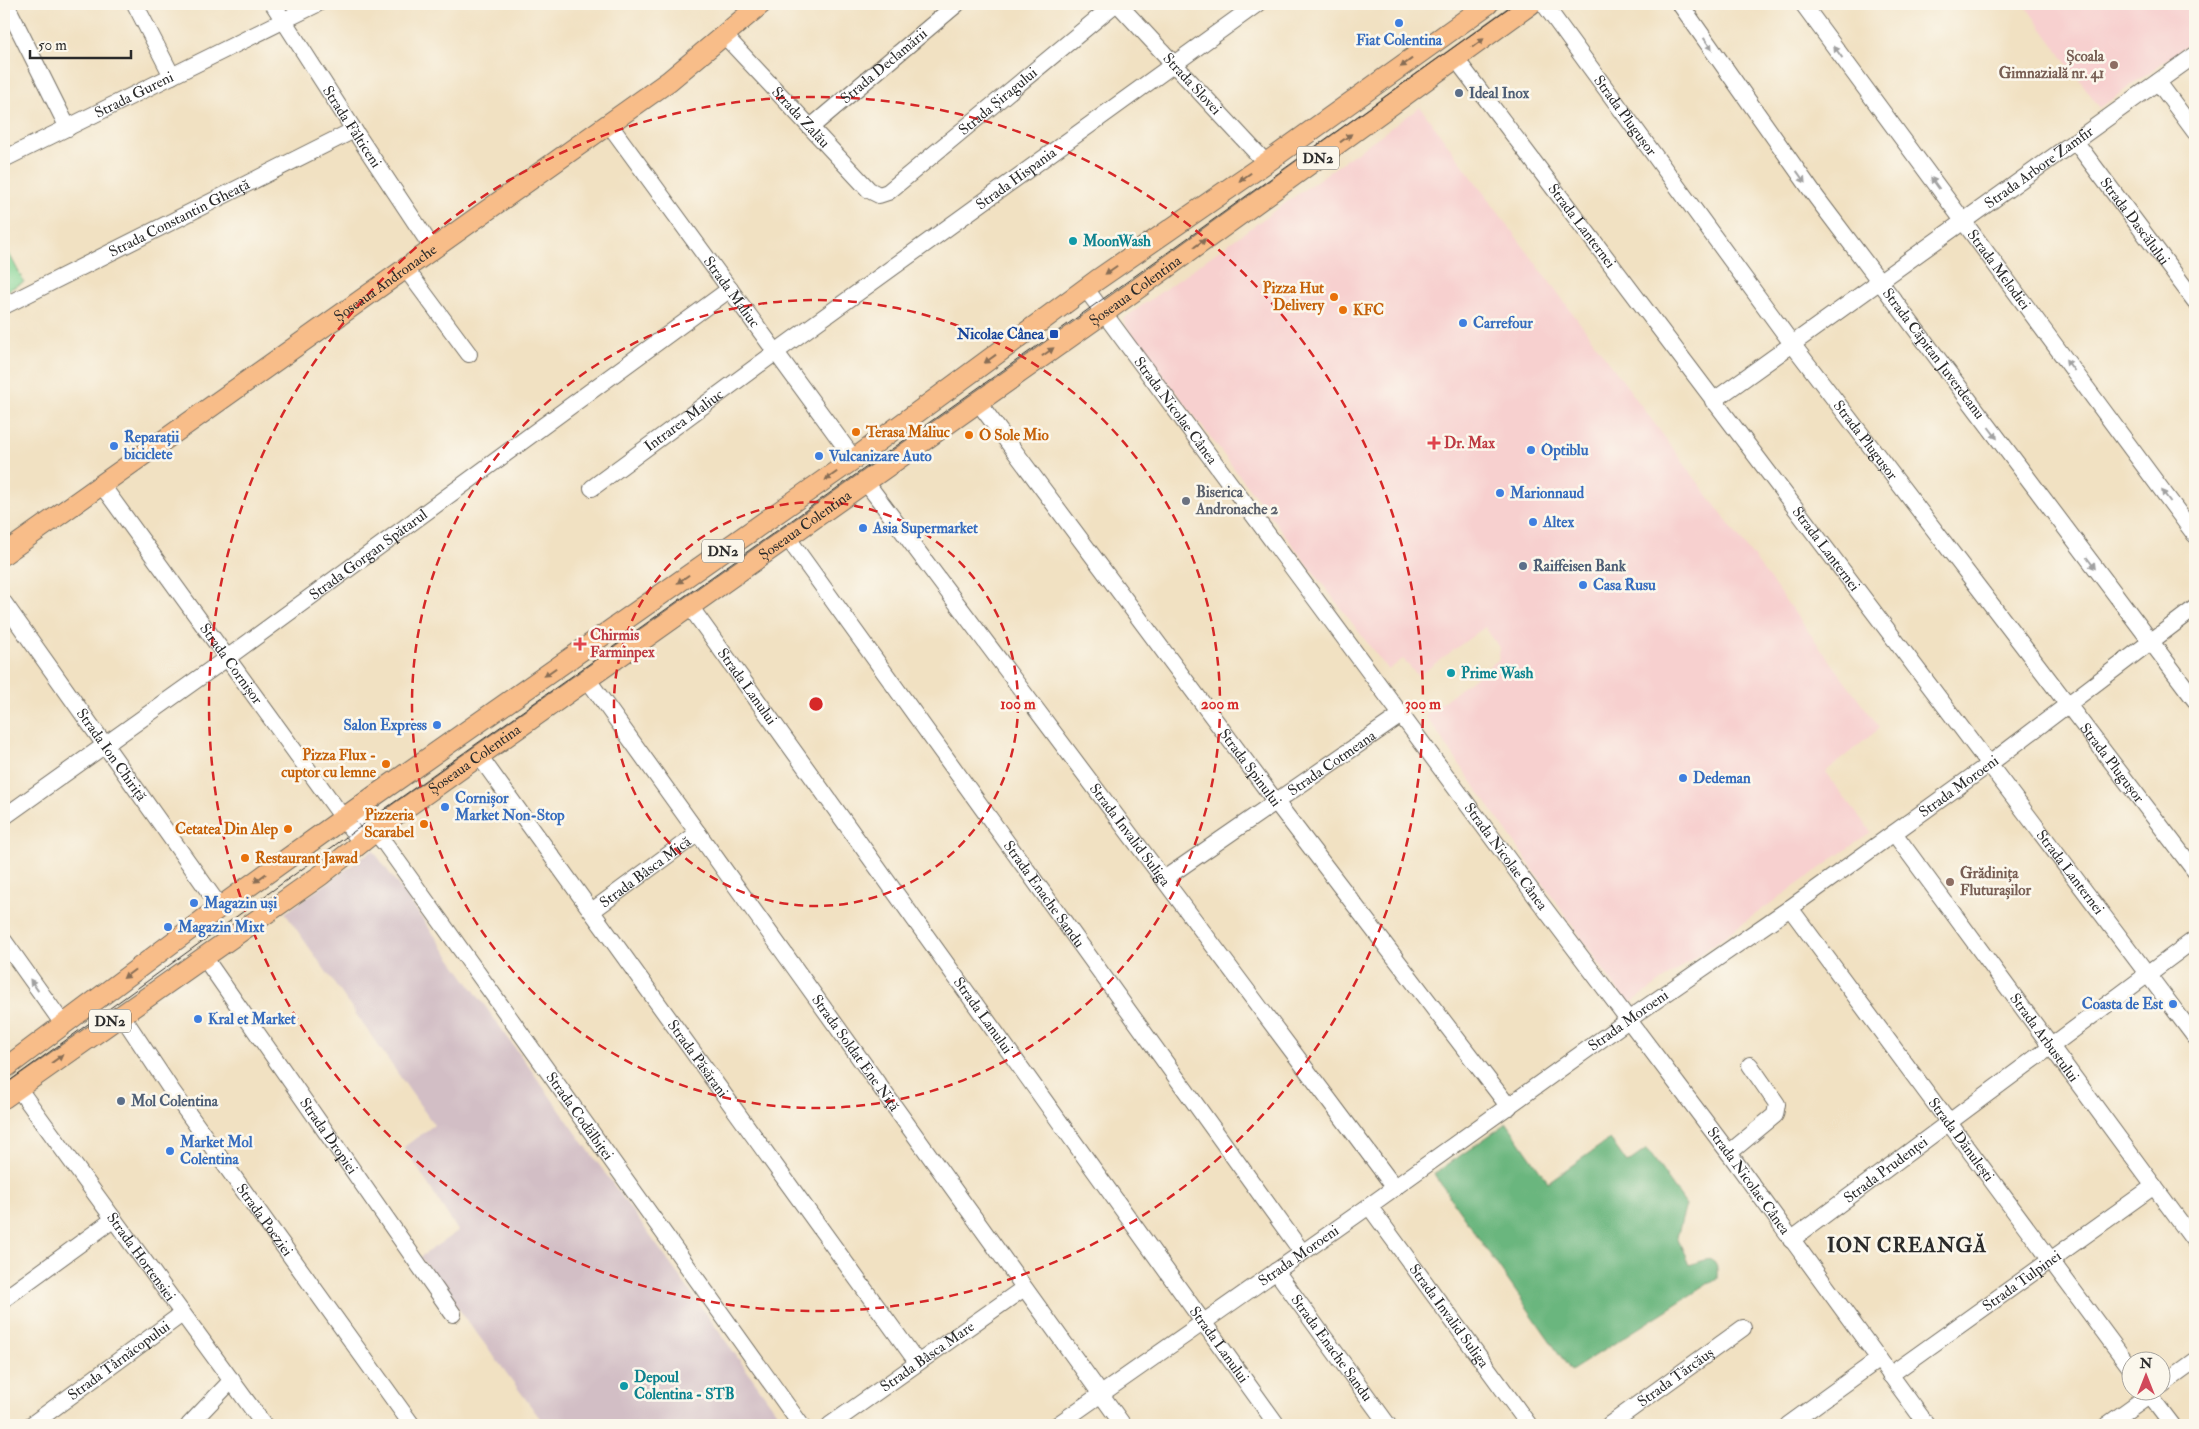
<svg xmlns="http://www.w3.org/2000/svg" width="2199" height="1429" font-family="'IM FELL Double Pica',serif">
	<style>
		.built { fill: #f7d0cf }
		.industrial { fill: #d2bec5 }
		.green { fill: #84d494; stroke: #588060 }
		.forest { fill: #6bb67e; stroke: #4b7054 }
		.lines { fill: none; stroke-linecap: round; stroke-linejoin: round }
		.minor-casing { stroke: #706b60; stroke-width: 18 }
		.major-casing { stroke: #706b60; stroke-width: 22 }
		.minor { stroke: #fff; stroke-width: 16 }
		.major { stroke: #f8bd89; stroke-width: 20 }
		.tram { stroke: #2b2b2b; stroke-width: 1 }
		.oneway { fill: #876d55 }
		.oneway2 { fill: #a0a0a0 }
		.ring { fill: none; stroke: #d62828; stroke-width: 2.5; stroke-dasharray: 9 6 }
		.shop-dot { fill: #3f7fe0; stroke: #fbf7ec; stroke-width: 2 }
		.education-dot { fill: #8d6e63; stroke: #fbf7ec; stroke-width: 2 }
		.service-dot { fill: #5c6f8a; stroke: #fbf7ec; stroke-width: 2 }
		.culture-dot { fill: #0f9aa8; stroke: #fbf7ec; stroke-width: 2 }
		.food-dot { fill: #e8710a; stroke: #fbf7ec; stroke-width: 2 }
		.transit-dot { fill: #1a4fb4; stroke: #fbf7ec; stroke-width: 2 }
		.health-dot { fill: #e0444e; stroke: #fbf7ec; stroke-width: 2 }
		.worship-dot { fill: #6b7280; stroke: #fbf7ec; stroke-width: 2 }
		.labels { text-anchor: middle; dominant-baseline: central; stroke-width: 5; stroke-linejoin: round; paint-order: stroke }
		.shield { fill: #fbf7ec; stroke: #696865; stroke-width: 1 }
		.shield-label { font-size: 14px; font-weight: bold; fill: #2b2b2b }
		.shop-label { font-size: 15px; font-weight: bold; fill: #366cbe; stroke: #fbf7ec; text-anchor: start }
		.education-label { font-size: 15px; font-weight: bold; fill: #785e54; stroke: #fbf7ec; text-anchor: end }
		.street-label { font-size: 15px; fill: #2b2b2b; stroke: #fbf7ec }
		.service-label { font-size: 15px; font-weight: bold; fill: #4e5e75; stroke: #fbf7ec; text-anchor: start }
		.culture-label { font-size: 15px; font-weight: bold; fill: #0d838f; stroke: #fbf7ec; text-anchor: start }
		.food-label { font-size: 15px; font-weight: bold; fill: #c56008; stroke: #fbf7ec; text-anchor: end }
		.transit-label { font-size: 15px; font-weight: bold; fill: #164399; stroke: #fbf7ec; text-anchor: end }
		.health-label { font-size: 15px; font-weight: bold; fill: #be3a42; stroke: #fbf7ec; text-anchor: start }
		.worship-label { font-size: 15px; font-weight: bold; fill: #5b616d; stroke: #fbf7ec; text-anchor: start }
		.district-label { font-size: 20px; font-weight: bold; letter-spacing: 1px; fill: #2b2b2b; stroke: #fbf7ec }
		.centre { fill: #d62828; stroke: #fbf7ec; stroke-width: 2.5 }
		.ring-label { font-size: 15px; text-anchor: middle; font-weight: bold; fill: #d62828; stroke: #fbf7ec; stroke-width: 5; stroke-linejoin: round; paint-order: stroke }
	</style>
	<rect width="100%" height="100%" fill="#fbf7ec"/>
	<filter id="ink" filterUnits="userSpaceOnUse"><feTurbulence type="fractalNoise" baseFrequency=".02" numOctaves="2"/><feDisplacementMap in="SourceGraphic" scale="10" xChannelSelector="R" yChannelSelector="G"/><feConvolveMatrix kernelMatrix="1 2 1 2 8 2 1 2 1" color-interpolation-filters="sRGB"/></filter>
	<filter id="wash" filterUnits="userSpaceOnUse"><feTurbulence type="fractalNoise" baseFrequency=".0096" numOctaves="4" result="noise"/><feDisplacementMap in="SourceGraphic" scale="20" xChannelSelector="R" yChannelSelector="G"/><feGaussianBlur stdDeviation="1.12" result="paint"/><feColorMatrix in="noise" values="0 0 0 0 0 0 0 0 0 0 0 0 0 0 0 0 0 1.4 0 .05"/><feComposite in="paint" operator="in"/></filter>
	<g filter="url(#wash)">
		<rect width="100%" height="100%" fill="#f1e1c2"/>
		<path class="built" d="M 2024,4 L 2195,4 L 2195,39 L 2100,108 Z
			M 1420,107 L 1880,728 L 1825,772 L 1871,832 L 1628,1005 L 1425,715 L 1498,660 L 1500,649 L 1485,627 L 1418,676 L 1403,659 L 1388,670 L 1126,327 L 1123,319 Z"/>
		<path class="industrial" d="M 373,850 L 786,1425 L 545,1425 L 420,1257 L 458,1231 L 404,1147 L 434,1125 L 285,913 Z"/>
		<path class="green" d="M 4,244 L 24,282 L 4,292 Z"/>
		<path class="forest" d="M 1507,1123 L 1548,1182 L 1610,1139 L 1627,1163 L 1647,1149 L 1686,1205 L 1677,1237 L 1689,1265 C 1707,1259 1719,1252 1717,1278 L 1571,1371 L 1434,1174 Z"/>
	</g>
	<g filter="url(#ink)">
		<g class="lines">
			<g class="minor-casing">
				<g id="minor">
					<path d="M 6,4 L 68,128"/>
					<path d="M 135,4 L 172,76"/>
					<path id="s1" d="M 273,4 L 354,130 L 433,249"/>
					<path id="s2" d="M 1118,4 L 1266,163"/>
					<path id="s3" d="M 1544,4 L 1793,345 L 2195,871"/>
					<path id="s4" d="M 1680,4 L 1816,197 L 2195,700"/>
					<path id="s5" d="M 1803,4 L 2195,535"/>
					<path id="s6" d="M 725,36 L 869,190 L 879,195 L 888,192 L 1115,4"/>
					<path id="s7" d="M 1456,59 L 2195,1037"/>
					<path d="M 2158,82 L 2195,132"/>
					<path id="s8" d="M 609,124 L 854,459"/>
					<path id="s9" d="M 811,127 L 957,4"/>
					<path id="s10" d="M 2075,141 L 2195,301"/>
					<path id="s11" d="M 4,159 L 317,4"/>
					<path d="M 406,269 L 469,354"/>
					<path id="s12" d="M 1086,289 L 1539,901 L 1729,1153 L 1927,1425"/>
					<path id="s13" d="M 4,306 L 354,130"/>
					<path id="s14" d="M 1713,401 L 2195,55"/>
					<path id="s15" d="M 978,402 L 1276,802 L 1509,1107"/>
					<path id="s16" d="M 865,481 L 1395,1188"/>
					<path id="s17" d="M 101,484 L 362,844"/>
					<path id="s18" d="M 592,488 L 784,346 L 1257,4"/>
					<path id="s19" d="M 787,537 L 1302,1252"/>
					<path id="s20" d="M 4,603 L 220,907"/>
					<path id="s21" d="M 689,605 L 1277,1425"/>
					<path id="s22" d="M 588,680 L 1123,1425"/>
					<path id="s23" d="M 480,757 L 917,1362"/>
					<path id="s24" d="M 356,809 L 386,845 L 801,1425"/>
					<path id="s25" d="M 4,817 L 227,658 L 730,289"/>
					<path id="s26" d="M 1894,833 L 2195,1242"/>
					<path id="s27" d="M 1164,879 L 1401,715"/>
					<path id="s28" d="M 1790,908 L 2132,1370"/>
					<path id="s29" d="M 592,911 L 698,833"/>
					<path d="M 4,941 L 63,1024"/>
					<path id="s30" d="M 204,957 L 453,1314"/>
					<path id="s31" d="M 121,1014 L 172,1091 L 412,1425"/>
					<path id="s32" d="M 18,1088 L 264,1425"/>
					<path d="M 1729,1153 L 1775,1115 L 1777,1104 L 1750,1065"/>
					<path id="s33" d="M 1369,1206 L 1529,1425"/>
					<path id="s34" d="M 1791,1240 L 2195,939"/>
					<path id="s35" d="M 1276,1271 L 1388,1425"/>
					<path d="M 4,1299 L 114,1219"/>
					<path id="s36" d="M 1890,1375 L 2154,1186"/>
					<path d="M 2162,1385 L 2195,1361"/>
					<path d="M 2147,1392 L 2172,1425"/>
					<path id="s37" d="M 31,1425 L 182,1314"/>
					<path d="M 189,1425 L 232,1380"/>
					<path id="s38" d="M 830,1425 L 1024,1288"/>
					<path id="s39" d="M 1057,1425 L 1369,1206 L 1645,1008 L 1790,908 L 1988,765 L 2195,608"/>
					<path id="s40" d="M 1609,1425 L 1743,1328"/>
					<path d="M 1788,1425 L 1879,1359"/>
					<path d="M 2107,1425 L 2153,1392"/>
				</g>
			</g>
			<g class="major-casing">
				<g id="major">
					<path id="s41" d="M 4,554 L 669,81 L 761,4"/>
					<path d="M 4,1069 L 220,907 L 377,794 L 854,459 L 1097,280 L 1266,163 L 1488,4"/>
					<path id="s42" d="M 4,1098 L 321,875 L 397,814 L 1104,313 L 1531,4"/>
				</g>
			</g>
			<use href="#minor" class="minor"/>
			<use href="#major" class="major"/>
			<path class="tram" d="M 4,1085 L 389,806 L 1054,334 L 1514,4"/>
		</g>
		<defs><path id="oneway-solid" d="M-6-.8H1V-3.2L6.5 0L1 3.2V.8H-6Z" transform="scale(1.25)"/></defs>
		<g class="oneway">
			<use href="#oneway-solid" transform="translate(1478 43) rotate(-36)"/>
			<use href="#oneway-solid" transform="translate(1406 63) rotate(144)"/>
			<use href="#oneway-solid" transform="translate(1346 138) rotate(-36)"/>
			<use href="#oneway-solid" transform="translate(1245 177) rotate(145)"/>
			<use href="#oneway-solid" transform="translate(1200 243) rotate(-36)"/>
			<use href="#oneway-solid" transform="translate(1111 270) rotate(145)"/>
			<use href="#oneway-solid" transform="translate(1048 352) rotate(-35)"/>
			<use href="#oneway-solid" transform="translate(990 359) rotate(144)"/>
			<use href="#oneway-solid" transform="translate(831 476) rotate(145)"/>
			<use href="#oneway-solid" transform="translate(683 579) rotate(145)"/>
			<use href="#oneway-solid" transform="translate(550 672) rotate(145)"/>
			<use href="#oneway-solid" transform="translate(260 878) rotate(144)"/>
			<use href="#oneway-solid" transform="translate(129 974) rotate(143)"/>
			<use href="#oneway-solid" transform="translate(57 1059) rotate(-36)"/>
		</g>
		<g class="oneway2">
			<use href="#oneway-solid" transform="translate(1708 44) rotate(55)"/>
			<use href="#oneway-solid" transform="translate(1838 52) rotate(-126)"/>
			<use href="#oneway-solid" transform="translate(1801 177) rotate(55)"/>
			<use href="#oneway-solid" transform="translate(1935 183) rotate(-126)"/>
			<use href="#oneway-solid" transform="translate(2070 365) rotate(-127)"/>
			<use href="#oneway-solid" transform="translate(1993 433) rotate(53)"/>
			<use href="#oneway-solid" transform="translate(2166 496) rotate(-127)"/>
			<use href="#oneway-solid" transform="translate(2091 563) rotate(53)"/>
			<use href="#oneway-solid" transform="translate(34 985) rotate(-125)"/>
		</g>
	</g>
	<g class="ring">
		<circle cx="816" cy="704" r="202"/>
		<circle cx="816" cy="704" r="404"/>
		<circle cx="816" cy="704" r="607"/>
	</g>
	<g class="shop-dot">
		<circle cx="1399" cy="23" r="5"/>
		<circle cx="1463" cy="323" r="5"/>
		<circle cx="114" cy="446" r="5"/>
		<circle cx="1531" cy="450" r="5"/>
		<circle cx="819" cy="456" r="5"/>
		<circle cx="1500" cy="493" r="5"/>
		<circle cx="1533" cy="522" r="5"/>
		<circle cx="863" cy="528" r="5"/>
		<circle cx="1583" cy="585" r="5"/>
		<circle cx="437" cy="725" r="5"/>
		<circle cx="1683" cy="778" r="5"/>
		<circle cx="445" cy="807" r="5"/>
		<circle cx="194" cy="903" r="5"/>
		<circle cx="168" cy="927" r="5"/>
		<circle cx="2173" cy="1004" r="5"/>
		<circle cx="198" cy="1019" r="5"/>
		<circle cx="170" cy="1151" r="5"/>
	</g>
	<g class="education-dot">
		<circle cx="2114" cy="65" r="5"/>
		<circle cx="1950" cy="882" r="5"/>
	</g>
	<g class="service-dot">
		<circle cx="1459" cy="93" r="5"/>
		<circle cx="1523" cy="566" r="5"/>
		<circle cx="121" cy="1101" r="5"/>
	</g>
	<g class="culture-dot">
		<circle cx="1073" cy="241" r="5"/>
		<circle cx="1451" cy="673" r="5"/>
		<circle cx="624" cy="1386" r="5"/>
	</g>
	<g class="food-dot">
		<circle cx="1334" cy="297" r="5"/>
		<circle cx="1343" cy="310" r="5"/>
		<circle cx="856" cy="432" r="5"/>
		<circle cx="969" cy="435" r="5"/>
		<circle cx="386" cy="764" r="5"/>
		<circle cx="424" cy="824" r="5"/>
		<circle cx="288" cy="829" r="5"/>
		<circle cx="245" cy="858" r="5"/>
	</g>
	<rect class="transit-dot" x="1049" y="329" width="10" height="10" rx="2.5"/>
	<g class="health-dot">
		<path d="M1431.5 435.5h5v5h5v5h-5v5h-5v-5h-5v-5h5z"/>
		<path d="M577.5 636.5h5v5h5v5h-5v5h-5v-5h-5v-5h5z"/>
	</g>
	<circle class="worship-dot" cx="1186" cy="501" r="5"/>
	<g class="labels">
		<g class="shield">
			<rect x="1297" y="146.5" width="42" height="23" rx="4"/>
			<rect x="702" y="539.5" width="42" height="23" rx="4"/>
			<rect x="89" y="1009.5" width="42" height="23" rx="4"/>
		</g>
		<g class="shield-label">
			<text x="1318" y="158">DN2</text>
			<text x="723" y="551">DN2</text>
			<text x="110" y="1021">DN2</text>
		</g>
		<g class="shop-label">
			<text x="1399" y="40" text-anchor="middle">Fiat Colentina</text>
			<text x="1473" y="323">Carrefour</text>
			<text x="124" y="437">Reparații<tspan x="124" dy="17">biciclete</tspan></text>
			<text x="1541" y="450">Optiblu</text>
			<text x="829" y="456">Vulcanizare Auto</text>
			<text x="1510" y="493">Marionnaud</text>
			<text x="1543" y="522">Altex</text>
			<text x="873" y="528">Asia Supermarket</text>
			<text x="1593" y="585">Casa Rusu</text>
			<text x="427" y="725" text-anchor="end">Salon Express</text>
			<text x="1693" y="778">Dedeman</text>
			<text x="455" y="798">Cornișor<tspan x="455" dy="17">Market Non-Stop</tspan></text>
			<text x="204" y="903">Magazin uși</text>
			<text x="178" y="927">Magazin Mixt</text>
			<text x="2163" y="1004" text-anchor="end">Coasta de Est</text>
			<text x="208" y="1019">Kral et Market</text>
			<text x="180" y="1142">Market Mol<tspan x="180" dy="17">Colentina</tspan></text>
		</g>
		<g class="education-label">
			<text x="2104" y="56">Școala<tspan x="2104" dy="17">Gimnazială nr. 41</tspan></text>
			<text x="1960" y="873" text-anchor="start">Grădinița<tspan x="1960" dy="17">Fluturașilor</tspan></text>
		</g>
		<g class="street-label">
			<text stroke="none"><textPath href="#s9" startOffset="95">Strada Declamării</textPath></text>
			<text stroke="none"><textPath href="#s2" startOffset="109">Strada Slovei</textPath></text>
			<text stroke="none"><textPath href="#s11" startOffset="145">Strada Gureni</textPath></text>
			<text stroke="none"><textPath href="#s6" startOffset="374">Strada Șiragului</textPath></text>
			<text stroke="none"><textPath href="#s3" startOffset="138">Strada Plugușor</textPath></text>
			<text stroke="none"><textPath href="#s6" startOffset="111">Strada Zalău</textPath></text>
			<text stroke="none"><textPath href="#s1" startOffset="146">Strada Fălticeni</textPath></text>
			<text stroke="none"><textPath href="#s14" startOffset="401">Strada Arbore Zamfir</textPath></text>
			<text stroke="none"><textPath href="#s18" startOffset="525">Strada Hispania</textPath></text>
			<text stroke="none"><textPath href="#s13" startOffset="196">Strada Constantin Gheață</textPath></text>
			<text stroke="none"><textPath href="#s10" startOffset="100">Strada Dascălului</textPath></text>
			<text stroke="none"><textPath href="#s7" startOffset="209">Strada Lanternei</textPath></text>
			<text stroke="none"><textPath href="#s5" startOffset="330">Strada Melodiei</textPath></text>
			<text stroke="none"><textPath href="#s41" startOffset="468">Șoseaua Andronache</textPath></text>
			<text stroke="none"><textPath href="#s42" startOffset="1390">Șoseaua Colentina</textPath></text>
			<text stroke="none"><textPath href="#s8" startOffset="208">Strada Maliuc</textPath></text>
			<text stroke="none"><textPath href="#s4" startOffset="432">Strada Căpitan Juverdeanu</textPath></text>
			<text stroke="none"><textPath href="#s12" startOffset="151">Strada Nicolae Cânea</textPath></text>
			<text stroke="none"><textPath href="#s18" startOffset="114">Intrarea Maliuc</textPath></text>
			<text stroke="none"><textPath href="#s3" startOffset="542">Strada Plugușor</textPath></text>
			<text stroke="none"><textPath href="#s42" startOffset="985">Șoseaua Colentina</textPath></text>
			<text stroke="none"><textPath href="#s7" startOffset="614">Strada Lanternei</textPath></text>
			<text stroke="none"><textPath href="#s25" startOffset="449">Strada Gorgan Spătarul</textPath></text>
			<text stroke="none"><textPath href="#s17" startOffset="222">Strada Cornișor</textPath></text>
			<text stroke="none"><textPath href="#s21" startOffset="100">Strada Lanului</textPath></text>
			<text stroke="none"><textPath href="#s20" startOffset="186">Strada Ion Chiriță</textPath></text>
			<text stroke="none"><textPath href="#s42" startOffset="580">Șoseaua Colentina</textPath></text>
			<text stroke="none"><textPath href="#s3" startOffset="948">Strada Plugușor</textPath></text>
			<text stroke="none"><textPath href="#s27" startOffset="204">Strada Cotmeana</textPath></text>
			<text stroke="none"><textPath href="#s15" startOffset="456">Strada Spinului</textPath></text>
			<text stroke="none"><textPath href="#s39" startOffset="1105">Strada Moroeni</textPath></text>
			<text stroke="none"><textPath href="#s16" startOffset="442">Strada Invalid Suliga</textPath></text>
			<text stroke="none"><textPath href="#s12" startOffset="706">Strada Nicolae Cânea</textPath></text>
			<text stroke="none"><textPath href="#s29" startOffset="66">Strada Bâsca Mică</textPath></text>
			<text stroke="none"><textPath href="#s7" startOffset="1019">Strada Lanternei</textPath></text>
			<text stroke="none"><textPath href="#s19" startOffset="440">Strada Enache Sandu</textPath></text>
			<text stroke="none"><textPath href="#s21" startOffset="505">Strada Lanului</textPath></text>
			<text stroke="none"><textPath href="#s39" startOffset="700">Strada Moroeni</textPath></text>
			<text stroke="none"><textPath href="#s26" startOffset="254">Strada Arbustului</textPath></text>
			<text stroke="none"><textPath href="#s22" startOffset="459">Strada Soldat Ene Niță</textPath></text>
			<text stroke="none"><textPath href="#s23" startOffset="372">Strada Păsărani</textPath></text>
			<text stroke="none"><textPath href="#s24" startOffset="380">Strada Codălbiței</textPath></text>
			<text stroke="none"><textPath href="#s30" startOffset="218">Strada Dropiei</textPath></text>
			<text stroke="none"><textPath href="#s28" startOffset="288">Strada Dănulești</textPath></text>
			<text stroke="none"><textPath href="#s34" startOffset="118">Strada Prudenței</textPath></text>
			<text stroke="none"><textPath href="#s12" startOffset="1111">Strada Nicolae Cânea</textPath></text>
			<text stroke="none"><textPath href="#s31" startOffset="251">Strada Poeziei</textPath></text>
			<text stroke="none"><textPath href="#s39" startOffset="295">Strada Moroeni</textPath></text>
			<text stroke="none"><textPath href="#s32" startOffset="209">Strada Hortensiei</textPath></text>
			<text stroke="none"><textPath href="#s36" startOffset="162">Strada Tulpinei</textPath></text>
			<text stroke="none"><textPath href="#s33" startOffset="136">Strada Invalid Suliga</textPath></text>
			<text stroke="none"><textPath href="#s21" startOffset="910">Strada Lanului</textPath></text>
			<text stroke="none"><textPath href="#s35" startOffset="95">Strada Enache Sandu</textPath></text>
			<text stroke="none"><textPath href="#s38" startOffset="119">Strada Bâsca Mare</textPath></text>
			<text stroke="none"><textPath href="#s37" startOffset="109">Strada Târnăcopului</textPath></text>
			<text stroke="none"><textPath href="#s40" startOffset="82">Strada Tărcăuș</textPath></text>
		</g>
		<g class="service-label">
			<text x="1469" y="93">Ideal Inox</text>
			<text x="1533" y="566">Raiffeisen Bank</text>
			<text x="131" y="1101">Mol Colentina</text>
		</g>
		<g class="culture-label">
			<text x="1083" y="241">MoonWash</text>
			<text x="1461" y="673">Prime Wash</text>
			<text x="634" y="1377">Depoul<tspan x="634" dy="17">Colentina - STB</tspan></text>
		</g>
		<g class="food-label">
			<text x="1324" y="288">Pizza Hut<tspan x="1324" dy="17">Delivery</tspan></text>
			<text x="1353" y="310" text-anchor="start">KFC</text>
			<text x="866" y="432" text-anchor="start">Terasa Maliuc</text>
			<text x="979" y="435" text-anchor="start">O Sole Mio</text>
			<text x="376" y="755">Pizza Flux -<tspan x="376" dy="17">cuptor cu lemne</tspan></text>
			<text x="414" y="815">Pizzeria<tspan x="414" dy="17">Scarabel</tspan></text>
			<text x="278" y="829">Cetatea Din Alep</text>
			<text x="255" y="858" text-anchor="start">Restaurant Jawad</text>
		</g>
		<g class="transit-label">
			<text x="1044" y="334">Nicolae Cânea</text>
		</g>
		<g class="health-label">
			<text x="1444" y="443">Dr. Max</text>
			<text x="590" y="635">Chirmis<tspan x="590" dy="17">Farminpex</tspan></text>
		</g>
		<g class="worship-label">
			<text x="1196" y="492">Biserica<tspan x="1196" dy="17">Andronache 2</tspan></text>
		</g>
		<g class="district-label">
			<text x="1907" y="1245">ION CREANGĂ</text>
		</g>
	</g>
	<circle cx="816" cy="704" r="8" class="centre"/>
	<g class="ring-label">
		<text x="1018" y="709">100 m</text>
		<text x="1220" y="709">200 m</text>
		<text x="1423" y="709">300 m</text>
	</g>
	<rect width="2199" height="1429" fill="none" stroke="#fbf7ec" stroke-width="20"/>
	<g transform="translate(2146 1376)"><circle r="24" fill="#fbf7ec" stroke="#a8a59f"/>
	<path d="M0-4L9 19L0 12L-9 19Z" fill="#d1495b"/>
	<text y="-8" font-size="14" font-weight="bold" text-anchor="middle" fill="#2b2b2b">N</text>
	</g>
	<path d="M30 50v8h101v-8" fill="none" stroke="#2b2b2b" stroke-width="2.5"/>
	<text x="38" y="50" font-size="15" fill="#2b2b2b" stroke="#fbf7ec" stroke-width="4" paint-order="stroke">50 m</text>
</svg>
